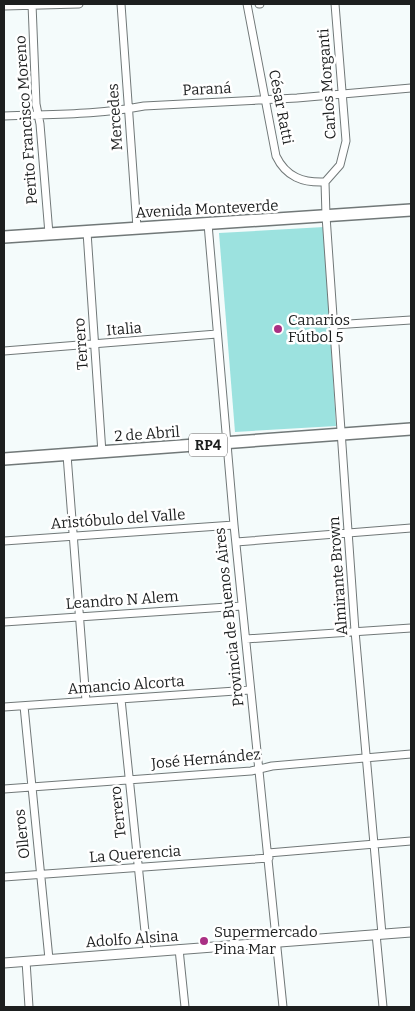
<svg xmlns="http://www.w3.org/2000/svg" width="415" height="1011" font-family="Bitter,serif">
	<style>
		.green { fill: #9ce2df }
		.lines { fill: none; stroke-linecap: round; stroke-linejoin: round }
		.minor-casing { stroke: #717878; stroke-width: 9 }
		.tertiary-casing { stroke: #717878; stroke-width: 11 }
		.primary-casing { stroke: #717878; stroke-width: 14 }
		.minor { stroke: #fff; stroke-width: 7 }
		.tertiary { stroke: #fff; stroke-width: 9 }
		.primary { stroke: #fff; stroke-width: 11 }
		.poi-dot { fill: #aa3084; stroke: #fff; stroke-width: 2 }
		.labels { text-anchor: middle; dominant-baseline: central; stroke-width: 5; stroke-linejoin: round; paint-order: stroke }
		.shield { fill: #fff; stroke: #616262; stroke-width: 1 }
		.shield-label { font-size: 14px; font-weight: bold; fill: #1d1f1f }
		.street-label { font-size: 15px; fill: #1d1f1f; stroke: #fff }
		.poi-label { font-size: 15px; fill: #1d1f1f; stroke: #fff; text-anchor: start }
	</style>
	<rect width="100%" height="100%" fill="#f4fbfb"/>
	<path class="green" d="M 324,227 L 336,426 L 235,432 L 219,233 Z"/>
	<g class="lines">
		<g class="minor-casing">
			<path id="minor" d="M 32,4 L 36,104 L 40,124 L 49,234
				M 121,4 L 137,228
				M 247,4 L 276,156 C 286,177 303,183 325,182
				M 259,4 L 260,4
				M 335,4 L 346,141 L 340,165 L 325,182 L 326,216 L 355,631 L 382,934
				M 4,6 L 79,4
				M 4,116 C 51,114 97,115 144,106 L 297,98 L 411,88
				M 208,224 L 234,525 L 283,1007
				M 87,232 L 102,453
				M 333,325 L 411,320
				M 4,351 L 217,334
				M 67,455 L 86,701
				M 4,541 L 234,525
				M 236,542 L 411,528
				M 4,622 L 242,606
				M 246,639 L 411,628
				M 121,699 L 147,951
				M 24,706 L 49,959
				M 4,707 L 250,690
				M 4,789 L 251,771 L 272,766 L 411,754
				M 268,853 L 411,841
				M 4,877 L 269,858
				M 376,934 L 383,1007
				M 179,949 L 185,1007
				M 26,961 L 29,1007"/>
		</g>
		<g class="tertiary-casing">
			<path id="tertiary" d="M 4,963 L 411,932"/>
		</g>
		<g class="primary-casing">
			<path id="primary" d="M 4,237 L 411,210
				M 4,459 L 411,429"/>
		</g>
		<use href="#minor" class="minor"/>
		<use href="#tertiary" class="tertiary"/>
		<use href="#primary" class="primary"/>
	</g>
	<g class="poi-dot">
		<circle cx="278" cy="329" r="5"/>
		<circle cx="204" cy="941" r="5"/>
	</g>
	<g class="labels">
		<rect class="shield" x="189" y="433.5" width="38" height="23" rx="4"/>
		<g class="shield-label">
			<text x="208" y="445">RP4</text>
		</g>
		<g class="street-label">
			<text transform="translate(327 84) rotate(-94)">Carlos Morganti</text>
			<text transform="translate(207 89) rotate(-3)">Paraná</text>
			<text transform="translate(281 107) rotate(79)">César Ratti</text>
			<text transform="translate(115 117) rotate(-94)">Mercedes</text>
			<text transform="translate(26 120) rotate(-94)">Perito Francisco Moreno</text>
			<text transform="translate(207 209) rotate(-3)">Avenida Monteverde</text>
			<text transform="translate(124 329) rotate(-5)">Italia</text>
			<text transform="translate(81 344) rotate(-94)">Terrero</text>
			<text transform="translate(147 434) rotate(-4)">2 de Abril</text>
			<text transform="translate(118 519) rotate(-4)">Aristóbulo del Valle</text>
			<text transform="translate(338 576) rotate(-94)">Almirante Brown</text>
			<text transform="translate(122 600) rotate(-4)">Leandro N Alem</text>
			<text transform="translate(229 617) rotate(-96)">Provincia de Buenos Aires</text>
			<text transform="translate(126 685) rotate(-4)">Amancio Alcorta</text>
			<text transform="translate(206 759) rotate(-5)">José Hernández</text>
			<text transform="translate(118 812) rotate(-96)">Terrero</text>
			<text transform="translate(22 834) rotate(-96)">Olleros</text>
			<text transform="translate(135 854) rotate(-4)">La Querencia</text>
			<text transform="translate(132 939) rotate(-4)">Adolfo Alsina</text>
		</g>
		<g class="poi-label">
			<text x="288" y="320">Canarios<tspan x="288" dy="17">Fútbol 5</tspan></text>
			<text x="214" y="932">Supermercado<tspan x="214" dy="17">Pina Mar</tspan></text>
		</g>
	</g>
	<rect width="415" height="1011" fill="none" stroke="#1d1f1f" stroke-width="10"/>
</svg>
